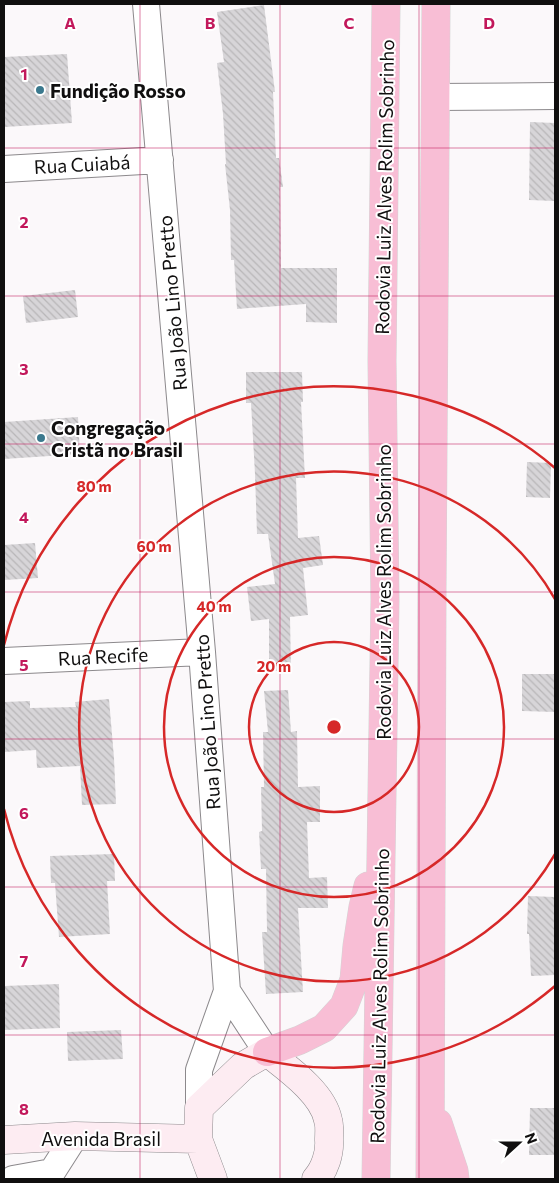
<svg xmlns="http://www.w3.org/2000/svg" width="559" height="1183" font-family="Commissioner,sans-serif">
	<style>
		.building { fill: url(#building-back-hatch) }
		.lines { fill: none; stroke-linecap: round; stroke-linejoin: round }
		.street-casing { stroke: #8c898c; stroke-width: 28 }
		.secondary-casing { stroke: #8c898c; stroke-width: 29 }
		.highway-casing { stroke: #d4d4d4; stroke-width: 29 }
		.street { stroke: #fff; stroke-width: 26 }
		.secondary { stroke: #fdecf2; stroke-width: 28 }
		.highway { stroke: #f8bed5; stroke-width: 28 }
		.grid { fill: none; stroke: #c2185b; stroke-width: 1; stroke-opacity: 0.55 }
		.ring { fill: none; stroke: #d62828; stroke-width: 2.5 }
		.poi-dot { fill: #3b798e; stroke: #fff; stroke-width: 2 }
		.labels { text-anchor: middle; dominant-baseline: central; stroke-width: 4; stroke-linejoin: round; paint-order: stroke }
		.poi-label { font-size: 19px; font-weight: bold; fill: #100f0f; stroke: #fff; text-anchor: start }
		.street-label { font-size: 19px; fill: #100f0f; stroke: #fff }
		.grid-label { font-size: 16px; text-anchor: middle; font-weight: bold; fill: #c2185b; stroke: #fff; stroke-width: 4; stroke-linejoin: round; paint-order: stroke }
		.centre { fill: #d62828; stroke: #fff; stroke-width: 2.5 }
		.ring-label { font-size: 15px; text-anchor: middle; font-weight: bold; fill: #d62828; stroke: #fff; stroke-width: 4; stroke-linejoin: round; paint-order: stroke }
	</style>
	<defs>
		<pattern id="building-back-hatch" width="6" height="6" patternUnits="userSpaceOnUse" patternTransform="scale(1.25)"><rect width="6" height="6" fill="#d7d5d8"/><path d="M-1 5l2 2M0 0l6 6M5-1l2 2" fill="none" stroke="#b8b6b8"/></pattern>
	</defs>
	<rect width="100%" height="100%" fill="#fbf8fa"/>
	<path class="building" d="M 264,5 L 275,92 L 273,92 L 276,158 L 279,158 L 283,187 L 280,187 L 281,268 L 337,268 L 337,323 L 306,322 L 306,304 L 237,309 L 234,260 L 231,260 L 230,210 L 225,164 L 226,164 L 223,114 L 217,63 L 224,62 L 217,12 Z
		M 67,54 L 72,123 L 4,127 L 4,57 Z
		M 530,122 L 555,123 L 555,201 L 529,200 Z
		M 75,290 L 78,317 L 26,323 L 23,296 Z
		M 246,372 L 302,372 L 303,402 L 301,402 L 305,478 L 296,478 L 298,538 L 319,536 L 323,565 L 303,568 L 308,615 L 290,617 L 291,671 L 269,671 L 269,619 L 251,621 L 247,587 L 275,584 L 268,534 L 257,534 L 255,474 L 251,403 L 246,403 Z
		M 78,417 L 80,454 L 4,459 L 4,422 Z
		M 527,462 L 551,463 L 550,498 L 526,497 Z
		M 35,543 L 38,578 L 4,580 L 4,545 Z
		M 522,674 L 555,674 L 555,712 L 522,711 Z
		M 288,690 L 291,732 L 297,731 L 298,787 L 320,786 L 320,822 L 307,822 L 309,878 L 327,877 L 328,908 L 298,908 L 303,992 L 266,994 L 262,932 L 267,932 L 266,869 L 261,869 L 259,832 L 262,831 L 261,787 L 264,787 L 263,732 L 268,732 L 264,691 Z
		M 109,699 L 114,758 L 116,804 L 82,805 L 80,766 L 37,768 L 36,750 L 4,752 L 4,702 L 30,701 L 30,708 L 76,707 L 75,702 Z
		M 114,854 L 115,881 L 107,881 L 110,934 L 59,937 L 55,883 L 51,883 L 50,856 Z
		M 528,896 L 555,897 L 555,975 L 531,976 L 529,934 L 527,934 Z
		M 59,984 L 60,1028 L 4,1030 L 4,986 Z
		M 121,1030 L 123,1059 L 68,1061 L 67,1032 Z
		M 530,1108 L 555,1108 L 555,1155 L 529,1155 Z"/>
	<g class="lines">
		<g class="street-casing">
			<path id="street" d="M 146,4 L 202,652 L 227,991 L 199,1070 L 199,1108
				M 436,97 L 555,96
				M 4,169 L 160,160
				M 4,661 L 202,652
				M 227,991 L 267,1052
				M 13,1179 L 52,1172 L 75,1136"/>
		</g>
		<g class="secondary-casing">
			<path id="secondary" d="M 4,1140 L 75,1136 L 198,1139
				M 213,1179 L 198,1139 L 199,1108 L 243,1066 L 267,1052 C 287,1068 323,1093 328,1120 C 330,1126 329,1133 329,1140 C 330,1153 325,1169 316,1179"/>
		</g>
		<g class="highway-casing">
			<path id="highway" d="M 267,1052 L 300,1040 L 324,1028 L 344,1006 L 354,980 L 357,946 L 363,907 L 368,886
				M 438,1123 L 454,1171 L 455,1179
				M 376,1179 L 385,600 L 382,361 L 386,4
				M 430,1179 L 432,589 L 436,4"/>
		</g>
		<use href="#street" class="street"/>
		<use href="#secondary" class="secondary"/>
		<use href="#highway" class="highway"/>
	</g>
	<path class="grid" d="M 140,4 L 140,1179M 280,4 L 280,1179M 419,4 L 419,1179M 4,148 L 555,148M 4,296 L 555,296M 4,444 L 555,444M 4,592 L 555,592M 4,739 L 555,739M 4,887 L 555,887M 4,1035 L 555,1035"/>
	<g class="ring">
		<circle cx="334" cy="727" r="85"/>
		<circle cx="334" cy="727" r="170"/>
		<path d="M555 854A255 255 0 1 1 555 599"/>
		<path d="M555 986A340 340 0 0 1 4 809M4 645A340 340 0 0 1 555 468"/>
	</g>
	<g class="poi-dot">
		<circle cx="40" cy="90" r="5"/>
		<circle cx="41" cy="438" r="5"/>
	</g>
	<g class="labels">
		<g class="poi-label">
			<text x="50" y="90">Fundição Rosso</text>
			<text x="51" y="427">Congregação<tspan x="51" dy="22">Cristã no Brasil</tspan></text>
		</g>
		<g class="street-label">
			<text transform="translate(82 164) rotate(-3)">Rua Cuiabá</text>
			<text transform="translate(384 187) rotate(-89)">Rodovia Luiz Alves Rolim Sobrinho</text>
			<text transform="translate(172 303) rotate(-95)">Rua João Lino Pretto</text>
			<text transform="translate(383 592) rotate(-90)">Rodovia Luiz Alves Rolim Sobrinho</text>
			<text transform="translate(103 656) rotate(-3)">Rua Recife</text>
			<text transform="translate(207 722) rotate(-94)">Rua João Lino Pretto</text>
			<text transform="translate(379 996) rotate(-89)">Rodovia Luiz Alves Rolim Sobrinho</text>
			<text x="101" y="1138">Avenida Brasil</text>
		</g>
	</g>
	<g class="grid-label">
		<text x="70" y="29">A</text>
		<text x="210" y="29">B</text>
		<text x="349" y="29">C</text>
		<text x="489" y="29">D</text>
		<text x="24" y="80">1</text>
		<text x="24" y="228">2</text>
		<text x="24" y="375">3</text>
		<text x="24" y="523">4</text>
		<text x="24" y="671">5</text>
		<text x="24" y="819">6</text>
		<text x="24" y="967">7</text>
		<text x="24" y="1115">8</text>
	</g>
	<circle cx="334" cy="727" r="8" class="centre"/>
	<g class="ring-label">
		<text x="94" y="492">80 m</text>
		<text x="154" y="552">60 m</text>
		<text x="214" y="612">40 m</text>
		<text x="274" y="672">20 m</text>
	</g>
	<rect width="559" height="1183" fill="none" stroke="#100f0f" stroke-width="10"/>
	<g transform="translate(519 1143) rotate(69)" stroke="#ffffff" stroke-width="4" paint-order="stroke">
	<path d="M0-4L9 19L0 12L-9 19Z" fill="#100f0f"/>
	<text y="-8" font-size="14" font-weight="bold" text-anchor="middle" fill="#100f0f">N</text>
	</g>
</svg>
